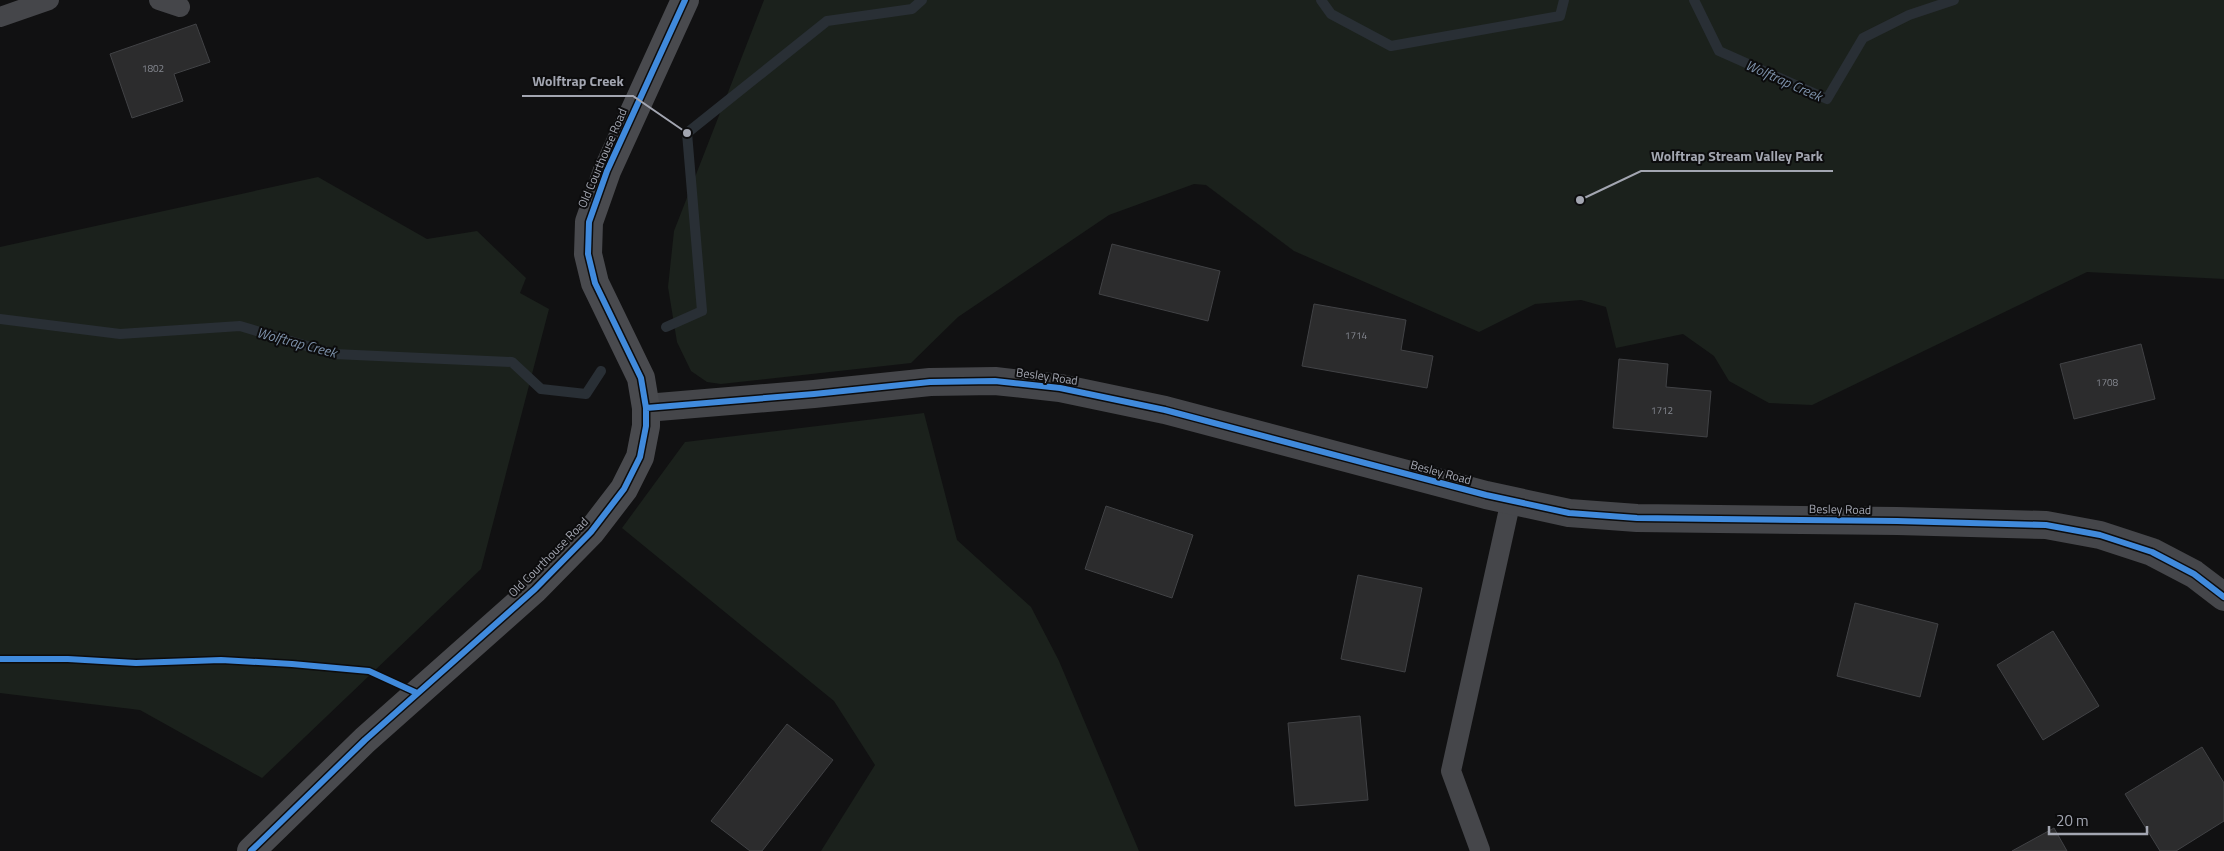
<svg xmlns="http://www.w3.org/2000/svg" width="2224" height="851" font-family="'Titillium Web',sans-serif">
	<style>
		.green { fill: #1b211c }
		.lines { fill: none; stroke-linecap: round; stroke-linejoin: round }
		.stream { stroke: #292f35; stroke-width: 10 }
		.building { fill: #2c2c2d; stroke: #414245 }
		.lane { stroke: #45464a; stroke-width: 20 }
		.street { stroke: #45464a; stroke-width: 28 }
		.secondary { stroke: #494a4e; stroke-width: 28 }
		.cycleway-casing { stroke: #0c0c0d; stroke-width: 9 }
		.cycleway { stroke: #408adc; stroke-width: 6 }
		.labels { text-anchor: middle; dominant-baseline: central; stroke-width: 4; stroke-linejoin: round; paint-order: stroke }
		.number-label { font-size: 10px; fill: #858890 }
		.street-label { font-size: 12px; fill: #a3a6b1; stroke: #0c0c0d }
		.water-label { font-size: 14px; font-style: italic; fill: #7d91aa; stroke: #0c0c0d }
		.leader { fill: none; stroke: #a3a6b1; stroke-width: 2 }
		.callout-dot { fill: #a3a6b1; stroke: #0c0c0d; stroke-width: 2 }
		.callout-label { font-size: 14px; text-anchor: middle; font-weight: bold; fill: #a3a6b1; stroke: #0c0c0d; stroke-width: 4; stroke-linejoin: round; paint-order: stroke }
	</style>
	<rect width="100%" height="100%" fill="#111112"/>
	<path class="green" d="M 764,0 L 2224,0 L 2224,279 L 2087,272 L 1812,405 L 1769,403 L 1729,381 L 1714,356 L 1683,334 L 1616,348 L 1606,307 L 1581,300 L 1535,304 L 1479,332 L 1294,251 L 1206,185 L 1194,184 L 1109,215 L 958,317 L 911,363 L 721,384 L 707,382 L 691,371 L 677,342 L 668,287 L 674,231 Z
		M 318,177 L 427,239 L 477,231 L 526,278 L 520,293 L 549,309 L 481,569 L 262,778 L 140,710 L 0,693 L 0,247 Z
		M 924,413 L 957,540 L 1031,607 L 1059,661 L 1139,851 L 821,851 L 875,765 L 834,701 L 622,528 L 685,442 Z"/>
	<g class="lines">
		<path class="stream" d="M 1321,0 L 1331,14 L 1391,46 L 1560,16 L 1564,0
			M 1694,0 L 1719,51 L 1827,99 L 1863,38 L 1909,15 L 1954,0
			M 0,319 L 120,334 L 240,326 L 334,354 L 512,362 L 541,389 L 586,394 L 601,371
			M 666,327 L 702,311 L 687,133 L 827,21 L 912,9 L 922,0"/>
	</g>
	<path class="building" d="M 196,24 L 210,62 L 174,74 L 183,101 L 132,118 L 110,54 Z
		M 1112,244 L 1220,271 L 1208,321 L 1099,294 Z
		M 1314,304 L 1406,320 L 1401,350 L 1433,356 L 1427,388 L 1302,366 Z
		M 2141,344 L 2155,399 L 2074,419 L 2060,364 Z
		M 1619,359 L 1668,364 L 1666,387 L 1711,391 L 1707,437 L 1613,428 Z
		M 1106,506 L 1193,535 L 1172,598 L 1085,569 Z
		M 1358,575 L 1422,588 L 1405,672 L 1341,659 Z
		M 1855,603 L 1938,624 L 1920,697 L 1837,676 Z
		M 2053,631 L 2099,706 L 2043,740 L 1997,665 Z
		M 1360,716 L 1368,800 L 1295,806 L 1288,723 Z
		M 787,724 L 833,760 L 762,851 L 750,851 L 711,821 Z
		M 2202,747 L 2224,783 L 2224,821 L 2176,851 L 2160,851 L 2125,794 Z
		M 2054,828 L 2067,851 L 2012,851 Z"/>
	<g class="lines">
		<path class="lane" d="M 159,0 L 180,7
			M 0,17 L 49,0
			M 1480,850 L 1451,771 L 1511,500"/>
		<path class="street" d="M 646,408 L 814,394 L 930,382 L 995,381 L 1060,388 L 1165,410 L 1486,495 L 1569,513 L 1637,518 L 1897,521 L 2046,525 L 2100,535 L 2152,552 L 2194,574 L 2224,597"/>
		<path class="secondary" d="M 251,851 L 365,740 L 535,589 L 591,532 L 624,489 L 640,457 L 646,426 L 646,408 L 641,378 L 595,283 L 588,254 L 589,222 L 607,171 L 685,0"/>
		<g class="cycleway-casing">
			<path id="cycleway" d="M 646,408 L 814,394 L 930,382 L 995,381 L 1060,388 L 1165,410 L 1486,495 L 1569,513 L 1637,518 L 1897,521 L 2046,525 L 2100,535 L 2152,552 L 2194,574 L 2224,597
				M 0,659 L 68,659 L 136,663 L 221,660 L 292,664 L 369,671 L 417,693
				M 251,851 L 365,740 L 535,589 L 591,532 L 624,489 L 640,457 L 646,426 L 646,408 L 641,378 L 595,283 L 588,254 L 589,222 L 607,171 L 685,0"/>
		</g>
		<use href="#cycleway" class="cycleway"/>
	</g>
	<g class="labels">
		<g class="number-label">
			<text x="153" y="68">1802</text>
			<text x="1356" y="335">1714</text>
			<text x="2107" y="382">1708</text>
			<text x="1662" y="410">1712</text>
		</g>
		<g class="street-label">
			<text transform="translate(602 158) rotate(-67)">Old Courthouse Road</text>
			<text transform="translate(1047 376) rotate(8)">Besley Road</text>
			<text transform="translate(1441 472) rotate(15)">Besley Road</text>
			<text transform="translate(1840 509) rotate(1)">Besley Road</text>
			<text transform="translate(548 557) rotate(-45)">Old Courthouse Road</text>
		</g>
		<g class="water-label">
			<text transform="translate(1784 80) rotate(24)">Wolftrap Creek</text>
			<text transform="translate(297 342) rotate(15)">Wolftrap Creek</text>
		</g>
	</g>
	<path class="leader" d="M687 133L633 96H522M1580 200L1641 171H1833"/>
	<g class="callout-dot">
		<circle cx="687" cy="133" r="5"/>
		<circle cx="1580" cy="200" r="5"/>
	</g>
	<g class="callout-label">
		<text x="578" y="86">Wolftrap Creek</text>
		<text x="1737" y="161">Wolftrap Stream Valley Park</text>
	</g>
	<path d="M2049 826v8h98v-8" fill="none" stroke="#a3a6b1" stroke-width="2.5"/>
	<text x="2056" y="826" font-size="15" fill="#a3a6b1" stroke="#0c0c0d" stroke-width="4" paint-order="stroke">20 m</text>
</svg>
